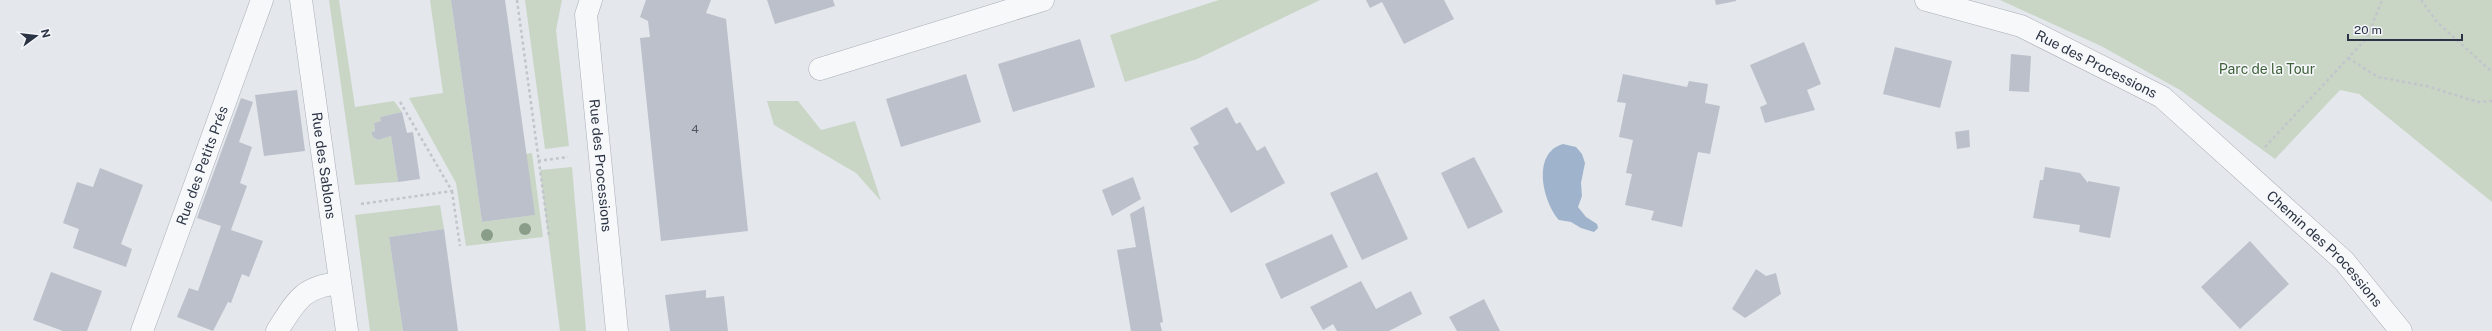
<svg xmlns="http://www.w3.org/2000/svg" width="2492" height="331" font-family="'Public Sans',sans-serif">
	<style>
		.green { fill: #c9d6c5 }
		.water { fill: #9fb4cc }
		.building { fill: #bbc0ca }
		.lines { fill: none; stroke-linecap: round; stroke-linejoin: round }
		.minor-casing { stroke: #a9aeb7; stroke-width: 23 }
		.path { stroke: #c2c5cb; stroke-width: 2.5; stroke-dasharray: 3 3; stroke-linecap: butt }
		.minor { stroke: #f7f8fa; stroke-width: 22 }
		.tree { fill: #899d89 }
		.labels { text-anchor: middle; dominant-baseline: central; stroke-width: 3.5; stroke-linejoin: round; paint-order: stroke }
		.number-label { font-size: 12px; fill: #4f5766 }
		.street-label { font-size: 14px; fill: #2b3445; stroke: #f4f6f9 }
		.park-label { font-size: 14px; fill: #3f6138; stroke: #f4f6f9 }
	</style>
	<rect width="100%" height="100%" fill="#e4e7ec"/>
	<path class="green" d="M 329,0 L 339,0 L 355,107 L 394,101 L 402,112 L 380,117 L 381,121 L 374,123 L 375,131 L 371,132 L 373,137 L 378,140 L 391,136 L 398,182 L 355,185 Z
		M 430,0 L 451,0 L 482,222 L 534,215 L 526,154 L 532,153 L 543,237 L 466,246 L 456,183 L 409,98 L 443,93 Z
		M 525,0 L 562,0 L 556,30 L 569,146 L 545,149 Z
		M 1219,0 L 1320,0 L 1197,59 L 1125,82 L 1110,35 Z
		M 2000,0 L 2492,0 L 2492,202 L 2359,94 L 2340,90 L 2275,159 L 2180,90 L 2101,46 Z
		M 767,101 L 798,101 L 821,130 L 855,121 L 881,201 L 856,173 L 774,125 Z
		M 572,167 L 586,331 L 560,331 L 540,170 Z
		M 440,205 L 444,229 L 389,237 L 403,331 L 370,331 L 355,215 Z"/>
	<path class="water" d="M 1563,144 L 1576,147 L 1582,154 L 1585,163 L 1581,183 L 1582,196 L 1578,207 L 1586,217 L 1597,224 L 1598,228 L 1594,232 L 1581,228 L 1571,222 L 1559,220 C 1543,202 1531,153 1563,144 Z"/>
	<path class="building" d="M 451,0 L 505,0 L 535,215 L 482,222 Z
		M 646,0 L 711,0 L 706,13 L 726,19 L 748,231 L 661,241 L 640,38 L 650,37 L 648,21 L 640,17 Z
		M 767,0 L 833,0 L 835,6 L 775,24 Z
		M 1366,0 L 1444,0 L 1454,19 L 1404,44 L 1382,2 L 1370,8 Z
		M 1715,0 L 1736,0 L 1736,1 L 1716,5 Z
		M 1080,39 L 1095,87 L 1013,112 L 998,64 Z
		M 1804,42 L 1821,84 L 1807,90 L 1815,110 L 1765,123 L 1760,107 L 1767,104 L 1750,65 Z
		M 1895,47 L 1952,61 L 1940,108 L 1883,94 Z
		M 2011,54 L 2031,56 L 2029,92 L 2009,91 Z
		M 966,74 L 981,122 L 901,147 L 886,99 Z
		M 1623,74 L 1687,87 L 1689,81 L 1708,84 L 1705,103 L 1720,106 L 1710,154 L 1698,152 L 1682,227 L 1651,220 L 1654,211 L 1625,205 L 1632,174 L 1626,173 L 1633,140 L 1619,137 L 1626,103 L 1617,102 Z
		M 297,90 L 305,151 L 264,156 L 255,95 Z
		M 241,98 L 253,102 L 239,142 L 252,147 L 240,183 L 247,186 L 231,230 L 263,241 L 249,277 L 242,274 L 231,303 L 228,302 L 213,331 L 177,317 L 189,288 L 198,291 L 221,226 L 197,218 Z
		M 1227,107 L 1236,124 L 1240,122 L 1257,151 L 1265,146 L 1285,183 L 1231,213 L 1193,147 L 1199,144 L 1190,128 Z
		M 402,112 L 407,133 L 413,132 L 420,179 L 398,182 L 391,136 L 378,140 L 373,137 L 371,132 L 375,131 L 374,123 L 381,121 L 380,117 Z
		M 1969,130 L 1970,147 L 1957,149 L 1955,132 Z
		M 1474,157 L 1503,212 L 1468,229 L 1441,173 Z
		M 2045,167 L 2080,173 L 2088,183 L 2088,181 L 2120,187 L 2110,238 L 2079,232 L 2080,225 L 2033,218 L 2040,180 L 2043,180 Z
		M 100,168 L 143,185 L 121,244 L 132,249 L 126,267 L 73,248 L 79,229 L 63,223 L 77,182 L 93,187 Z
		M 1377,172 L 1408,239 L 1362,260 L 1330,193 Z
		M 1133,177 L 1141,199 L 1112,216 L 1102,190 Z
		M 1144,206 L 1163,322 L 1160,323 L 1162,331 L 1131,331 L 1117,250 L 1136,247 L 1130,214 Z
		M 444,229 L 458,331 L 403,331 L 389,237 Z
		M 1332,234 L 1348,267 L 1281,299 L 1265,264 Z
		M 2250,241 L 2289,284 L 2240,329 L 2201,287 Z
		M 1756,269 L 1766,276 L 1776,273 L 1781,294 L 1745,318 L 1732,309 Z
		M 51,272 L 102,291 L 87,331 L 63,331 L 33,320 Z
		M 1361,281 L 1376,309 L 1411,291 L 1422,314 L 1389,331 L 1337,331 L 1333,324 L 1323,330 L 1310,307 Z
		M 706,290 L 706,298 L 724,296 L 728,331 L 670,331 L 665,295 Z
		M 1484,299 L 1500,331 L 1457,331 L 1449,317 Z"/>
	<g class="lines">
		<g class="minor-casing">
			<g id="minor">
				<path id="s1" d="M 301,0 L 347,331"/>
				<path id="s2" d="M 591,0 L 586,15 L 617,331"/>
				<path id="s3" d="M 1926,0 L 2021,26 L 2162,97 L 2344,261 L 2401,331"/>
				<path d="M 820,69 L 1043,0"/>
				<path id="s4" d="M 142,331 L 262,0"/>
				<path d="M 277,331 C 296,302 301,287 339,283"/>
			</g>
		</g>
		<path class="path" d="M 517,0 L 549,236
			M 2421,0 L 2437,22 L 2492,72
			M 2348,58 L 2378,77 L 2426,86 L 2478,102 L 2492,101
			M 2265,147 L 2367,38 L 2382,0
			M 538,161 L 568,157
			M 452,191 L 460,246
			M 361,204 L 452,191 L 399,100"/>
		<use href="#minor" class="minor"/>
	</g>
	<g class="tree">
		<circle cx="525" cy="229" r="6"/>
		<circle cx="487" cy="235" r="6"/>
	</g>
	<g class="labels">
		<g class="number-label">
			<text x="695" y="129">4</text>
		</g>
		<g class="street-label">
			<text stroke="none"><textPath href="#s3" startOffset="183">Rue des Processions</textPath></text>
			<text stroke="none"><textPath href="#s2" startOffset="167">Rue des Processions</textPath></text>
			<text stroke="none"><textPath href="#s4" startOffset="176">Rue des Petits Prés</textPath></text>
			<text stroke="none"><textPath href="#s1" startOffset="167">Rue des Sablons</textPath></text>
			<text stroke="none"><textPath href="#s3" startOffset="479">Chemin des Processions</textPath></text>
		</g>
		<g class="park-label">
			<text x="2267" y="69">Parc de la Tour</text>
		</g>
	</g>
	<g transform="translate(36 36) rotate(75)" stroke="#f4f6f9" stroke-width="3" paint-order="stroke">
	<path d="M0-3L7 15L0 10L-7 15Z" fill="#2b3445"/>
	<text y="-6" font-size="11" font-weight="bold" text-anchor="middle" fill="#2b3445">N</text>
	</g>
	<path d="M2348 34v6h114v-6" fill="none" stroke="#2b3445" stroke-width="2"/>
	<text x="2354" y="34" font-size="12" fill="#2b3445" stroke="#f4f6f9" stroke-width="3" paint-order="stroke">20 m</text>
</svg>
